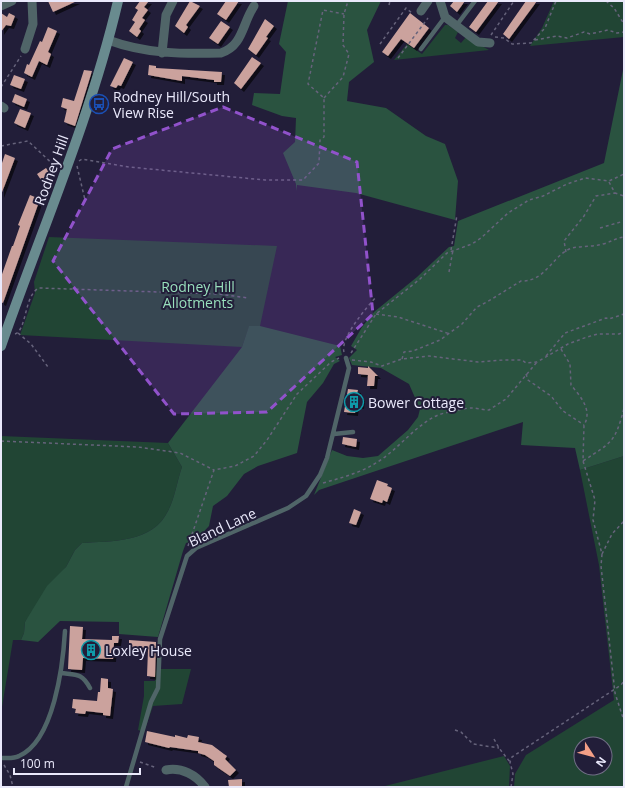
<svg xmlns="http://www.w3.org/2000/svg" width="625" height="788" font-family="'Open Sans',sans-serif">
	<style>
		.green { fill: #214534; fill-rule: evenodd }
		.forest { fill: #2a5340 }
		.building { fill: #cba29d; filter: url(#shadow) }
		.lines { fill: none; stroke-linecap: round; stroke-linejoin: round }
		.path { stroke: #66637b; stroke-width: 1.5; stroke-dasharray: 3 3; stroke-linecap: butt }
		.lane { stroke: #506568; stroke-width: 4.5 }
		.street { stroke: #506568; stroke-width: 9 }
		.secondary { stroke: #698b8f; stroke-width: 10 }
		.marked { fill: #9152cb; fill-opacity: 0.2; stroke: #9152cb; stroke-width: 3; stroke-dasharray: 8 5; stroke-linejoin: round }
		.labels { text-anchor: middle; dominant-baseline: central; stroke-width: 4; stroke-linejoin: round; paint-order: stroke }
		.poi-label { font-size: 14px; fill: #eae9fb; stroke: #221e39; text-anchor: start }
		.street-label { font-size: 14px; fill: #eae9fb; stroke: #221e39 }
		.park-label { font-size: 14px; fill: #98dfbc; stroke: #221e39 }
	</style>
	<defs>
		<filter id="shadow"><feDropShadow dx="3" dy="3" stdDeviation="0" flood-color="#0009"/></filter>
	</defs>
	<rect width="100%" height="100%" fill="#221e39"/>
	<path class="green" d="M 554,1 L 624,1 L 624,37 L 530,46 L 542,28 Z
		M 445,25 L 448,25 L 458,32 L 455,38 L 461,43 L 466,37 L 489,50 L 394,60 L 407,44 L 422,54 Z
		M 49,237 L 277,246 L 260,326 L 249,327 L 242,347 L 20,335 L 35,293 L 34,282 Z
		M 1,436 L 168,443 L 182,467 C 177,481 175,498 168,511 C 153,543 111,541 82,543 L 75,550 L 66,567 L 25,622 L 24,633 L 21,640 L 13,640 L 1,713 Z
		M 624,456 L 624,787 L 514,787 L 515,774 L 526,755 L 614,700 L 599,565 L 580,470 ZM 581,744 L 605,744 L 605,768 L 581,768 Z
		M 161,669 L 191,669 L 182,704 L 153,706 L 144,732 L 138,730 L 144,696 L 144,681 L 155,681 L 155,671 Z
		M 504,756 L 510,766 L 509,787 L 381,787 Z"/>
	<path class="forest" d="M 288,1 L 381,1 L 367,30 L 374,62 L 349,82 L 347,101 L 386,108 L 426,136 L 445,144 L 458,181 L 455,220 L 356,193 L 297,185 L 296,191 L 296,184 L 283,153 L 295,142 L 296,118 L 282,116 L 252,105 L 254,93 L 280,94 L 286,52 L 279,44 Z
		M 624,65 L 624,456 L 580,470 L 575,448 L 521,445 L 523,422 L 319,490 L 314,495 L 332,450 L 347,456 L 363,458 L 378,456 L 408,430 L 418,417 L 420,409 L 409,384 L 381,368 L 352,365 L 349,358 L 357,350 L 351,346 L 362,327 L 374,312 L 417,277 L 449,247 L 454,246 L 458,221 L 604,163 Z
		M 249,326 L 260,326 L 340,346 L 342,355 L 335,357 L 340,361 L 334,364 L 323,383 L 307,402 L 297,453 L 258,466 L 244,474 L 227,496 L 213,506 L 209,526 L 196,540 L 186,543 L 183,551 L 158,637 L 119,634 L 119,622 L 60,621 L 38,642 L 21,640 L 24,633 L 25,622 L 47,586 L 66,567 L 75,550 L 82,543 C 111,541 153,543 168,511 C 175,498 177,481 182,467 L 168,443 L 242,347 Z"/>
	<path class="building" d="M 48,1 L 77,1 L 53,12 Z
		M 140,1 L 149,1 L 144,7 L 148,10 L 142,18 L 145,20 L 139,29 L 141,31 L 137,37 L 129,31 L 135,22 L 132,20 L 138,10 L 135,8 Z
		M 190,1 L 200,6 L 186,25 L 188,27 L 184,33 L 175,26 Z
		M 226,1 L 239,1 L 226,20 L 217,14 Z
		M 454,1 L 465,1 L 457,12 L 450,6 Z
		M 488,1 L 499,1 L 476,32 L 469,27 Z
		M 526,1 L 537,1 L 509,39 L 503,34 Z
		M 1,13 L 7,17 L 9,13 L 15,16 L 11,26 L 6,25 L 1,32 Z
		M 410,13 L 429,28 L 414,48 L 401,39 L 388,56 L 382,52 Z
		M 265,19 L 274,26 L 266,37 L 268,38 L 256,55 L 248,49 Z
		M 221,21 L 230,27 L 218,44 L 209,38 Z
		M 48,27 L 57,31 L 48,52 L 51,54 L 47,65 L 39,61 L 32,77 L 24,73 L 27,64 L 29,65 L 40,41 L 42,42 Z
		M 252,57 L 261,63 L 241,89 L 234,83 Z
		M 124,58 L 133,62 L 121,86 L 118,85 L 116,88 L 110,86 Z
		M 149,65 L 156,66 L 156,68 L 222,72 L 221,82 L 214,82 L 214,80 L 182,76 L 182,81 L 148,75 Z
		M 84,70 L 92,71 L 75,126 L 64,122 L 67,109 L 61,107 L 63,98 L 74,101 Z
		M 14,75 L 25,79 L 21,89 L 10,85 Z
		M 15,94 L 27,99 L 24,107 L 12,102 Z
		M 20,109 L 31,113 L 25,128 L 14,123 Z
		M 5,154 L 15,158 L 1,195 L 1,166 Z
		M 46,168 L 52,176 L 43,183 L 37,174 Z
		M 30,195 L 40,199 L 3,303 L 1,302 L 1,277 L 12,246 L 13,246 L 20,226 L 18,225 Z
		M 368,366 L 378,376 L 375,376 L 374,386 L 367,386 L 368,375 L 358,374 L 358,367 L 368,368 Z
		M 348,389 L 358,390 L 356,398 L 362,398 L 361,406 L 356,405 L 355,413 L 344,412 Z
		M 343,437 L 357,439 L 356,447 L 342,444 Z
		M 377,480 L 388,484 L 387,486 L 392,488 L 387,502 L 383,500 L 382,503 L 370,499 Z
		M 354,509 L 361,512 L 356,525 L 349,523 Z
		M 70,626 L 83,627 L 82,639 L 112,640 L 112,636 L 119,636 L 118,643 L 114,643 L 113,659 L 83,658 L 82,670 L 68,669 Z
		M 129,640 L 156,642 L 155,677 L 147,676 L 148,650 L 129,648 Z
		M 101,678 L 108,679 L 108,688 L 113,689 L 110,716 L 103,715 L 103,713 L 86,711 L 85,714 L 75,713 L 76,709 L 72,708 L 73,699 L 97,701 L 98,692 L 100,692 Z
		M 147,731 L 175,737 L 175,735 L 187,738 L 188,735 L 199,737 L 198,742 L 212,745 L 224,754 L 227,756 L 225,759 L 236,770 L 230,776 L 214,765 L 214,761 L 205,755 L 198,753 L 198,751 L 170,747 L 169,748 L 145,742 Z
		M 242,779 L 242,787 L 229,787 L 228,780 Z"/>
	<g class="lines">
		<path class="path" d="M 606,1 L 614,8 L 624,24
			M 389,5 L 390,1
			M 491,35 L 514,1
			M 495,37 L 504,38 L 512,44 L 531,43 L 545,28 L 556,1
			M 535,40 L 557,36 L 567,38 L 584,32 L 590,34 L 608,30 L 617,33 L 624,32
			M 380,44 L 406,8 L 412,13
			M 398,58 L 428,18
			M 1,87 L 21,56
			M 324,98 L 343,77 L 349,54 L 343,45 L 344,14 L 348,1
			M 1,146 L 28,141 L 57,168
			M 79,161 L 82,159 L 129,167 L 265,180 L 303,180 L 319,163 L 320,140 L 324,137 L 324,98 L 308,84 L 323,10 L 344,14
			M 77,166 L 85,200
			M 609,182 L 615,193 L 624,196
			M 600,228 L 624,221
			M 624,243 L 624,249
			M 451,250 L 457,215
			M 566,252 L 564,241 L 584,216 L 596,196 L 615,193
			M 449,272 L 453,250
			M 376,314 L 398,317 L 450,334
			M 18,333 L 31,344 L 48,367
			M 15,334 C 27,330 24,295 39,288 L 219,294 L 248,298
			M 561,349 L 570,364 L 571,385 C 580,396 593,410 584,425 L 583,461 L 595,500 L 593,520 L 602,554 L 601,566 L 615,693 L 624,721
			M 344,352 C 340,338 367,307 376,297
			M 351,353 L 376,314 L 420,279 L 447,253 L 472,244 L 481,238 L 508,213 L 529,200 L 543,196 L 567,184 L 585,178 L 609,181 L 624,174
			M 546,356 L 565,333 L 606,318 L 609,319 L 624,314
			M 402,359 L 404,352 L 413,351 L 440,340 L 462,324 L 477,307 L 487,302 L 521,281 C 546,282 553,254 572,248 C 582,246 593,247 603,244 C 611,242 616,238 624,237
			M 352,360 L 371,362 L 382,366 L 402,359 L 429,356 L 478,362 L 504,360 L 522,360 L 526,363 L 537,362 L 568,344 L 587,337 L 598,334 L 619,334 L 624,332
			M 526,374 L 528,380 L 551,396 L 563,411 L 584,425
			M 1,441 L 138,447 L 180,453 L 214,470
			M 583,461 C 612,442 615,443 624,408
			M 323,483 C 344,477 364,472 382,459 C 402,445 416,425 438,415 C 443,413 465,408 471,408 C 477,408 483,410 489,410 L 506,399 L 537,362
			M 188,546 L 214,470 L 235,466 L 254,456 L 267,440 L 297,394 L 331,362 L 339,358
			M 602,554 L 612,534 L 624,521
			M 455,730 L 461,732 L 473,744 L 499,748
			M 494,739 L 499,748 L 510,762
			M 140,762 L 157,768
			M 4,765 L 10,775 L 13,787
			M 511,787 L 513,774 L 510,762 L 512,757 L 621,685 L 624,681"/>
		<path class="lane" d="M 456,26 L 475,1
			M 421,49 L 445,17
			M 334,434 L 353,432
			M 61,673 C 77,675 82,673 90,688
			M 1,758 C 7,758 14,759 19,756 C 54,741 63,665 65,631
			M 126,787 L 151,702 L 158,688 L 160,639 L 187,556 L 196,548 L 288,508 L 306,496 L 320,475 L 327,458 L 349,368 L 346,358"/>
		<path class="street" d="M 440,1 L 445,17 L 478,42 L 490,43
			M 1,6 L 12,1
			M 421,11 L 428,1
			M 108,40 C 146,54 182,54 221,53 C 243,46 242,24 254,6
			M 25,49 L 33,24 L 32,1
			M 162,53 L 166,15 L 173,1
			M 1,106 L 4,108
			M 166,770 C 182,767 196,775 205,787"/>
		<path class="secondary" d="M 1,346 C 41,231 90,120 118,1"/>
	</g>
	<path class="marked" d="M 223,107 L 357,162 L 373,314 L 267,412 L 174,414 L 53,261 L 112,149 Z"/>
	<defs>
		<g id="bus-ring" transform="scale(1)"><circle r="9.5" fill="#221e39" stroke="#1a4fb4" stroke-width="1.5"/><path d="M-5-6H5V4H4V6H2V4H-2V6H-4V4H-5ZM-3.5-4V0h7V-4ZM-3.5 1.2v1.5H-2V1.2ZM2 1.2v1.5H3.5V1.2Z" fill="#1a4fb4"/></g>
		<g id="building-ring" transform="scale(1)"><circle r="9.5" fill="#221e39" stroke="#0f9aa8" stroke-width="1.5"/><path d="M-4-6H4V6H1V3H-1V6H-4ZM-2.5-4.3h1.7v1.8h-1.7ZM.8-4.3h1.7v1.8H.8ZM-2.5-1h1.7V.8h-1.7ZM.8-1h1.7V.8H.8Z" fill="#0f9aa8"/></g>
	</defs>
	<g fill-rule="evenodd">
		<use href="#bus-ring" x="99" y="104"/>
		<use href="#building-ring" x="354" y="402"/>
		<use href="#building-ring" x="91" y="650"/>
	</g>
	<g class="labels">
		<g class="poi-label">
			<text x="113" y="96">Rodney Hill/South<tspan x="113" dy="16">View Rise</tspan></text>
			<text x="368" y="402">Bower Cottage</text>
			<text x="105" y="650">Loxley House</text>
		</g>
		<g class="street-label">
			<text transform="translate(51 170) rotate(-70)">Rodney Hill</text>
			<text transform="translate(222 527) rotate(-25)">Bland Lane</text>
		</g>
		<g class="park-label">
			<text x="198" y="286">Rodney Hill<tspan x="198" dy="16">Allotments</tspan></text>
		</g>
	</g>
	<rect width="625" height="788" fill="none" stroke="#eae9fb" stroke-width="4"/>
	<g transform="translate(593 756) rotate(126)"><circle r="19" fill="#221e39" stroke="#726f87"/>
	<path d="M0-3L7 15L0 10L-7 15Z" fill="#f39f86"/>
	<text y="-6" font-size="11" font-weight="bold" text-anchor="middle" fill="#eae9fb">N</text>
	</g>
	<path d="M14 768v6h126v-6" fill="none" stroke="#eae9fb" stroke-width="2"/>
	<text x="20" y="768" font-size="12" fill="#eae9fb" stroke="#221e39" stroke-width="3" paint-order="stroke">100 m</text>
</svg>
